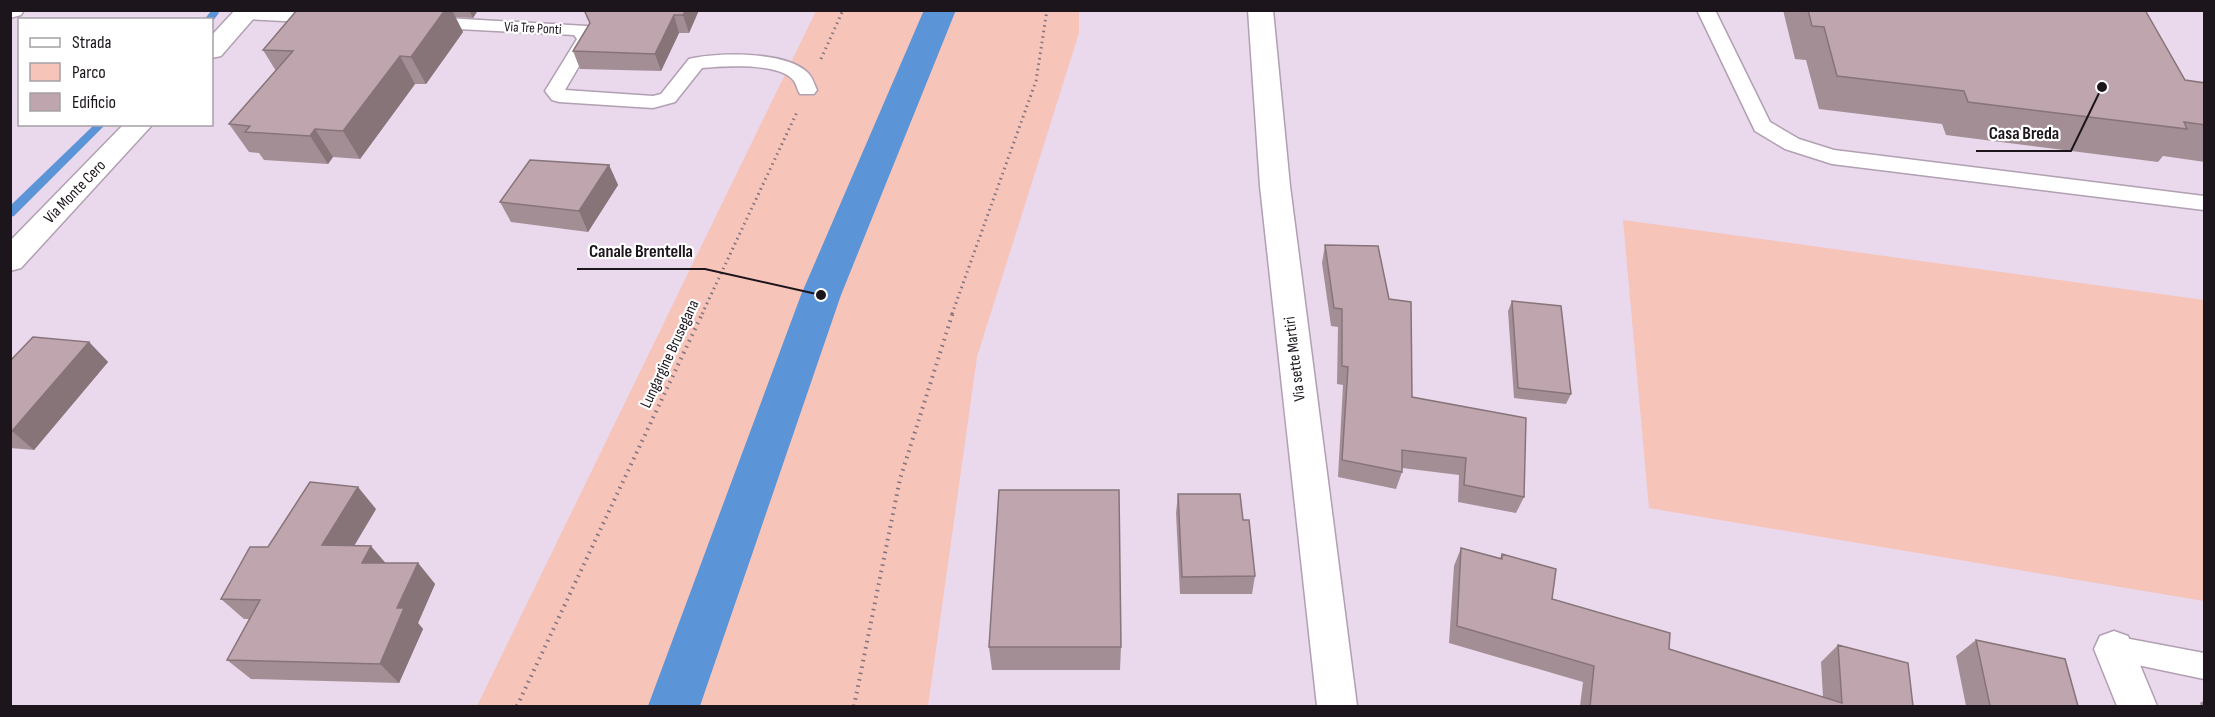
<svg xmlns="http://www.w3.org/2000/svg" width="2215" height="717" font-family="'Sofia Sans Condensed',sans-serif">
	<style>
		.green { fill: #f6c4b9 }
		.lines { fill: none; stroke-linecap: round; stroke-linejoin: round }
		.stream { fill: #5c94d8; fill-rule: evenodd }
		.canal { fill: #5c94d8; fill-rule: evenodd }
		.lane-casing { stroke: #b19fb2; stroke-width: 3 }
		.street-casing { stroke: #b19fb2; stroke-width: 3 }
		.secondary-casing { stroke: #b19fb2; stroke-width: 3 }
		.path-far1 { stroke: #807381; stroke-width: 3; stroke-dasharray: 1.5 4; stroke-linecap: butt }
		.path { stroke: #807381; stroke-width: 4; stroke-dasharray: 1.5 5; stroke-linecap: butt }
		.lane { fill: #fff; fill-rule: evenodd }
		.street { fill: #fff; fill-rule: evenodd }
		.secondary { fill: #fff; fill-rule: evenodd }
		.wall { fill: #a48e95 }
		.shaded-wall { fill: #867479 }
		.building { fill: #bfa5ad; stroke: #867479; stroke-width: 1.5 }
		.labels { text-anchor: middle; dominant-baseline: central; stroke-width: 4.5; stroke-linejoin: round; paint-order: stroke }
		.far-street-label { font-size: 14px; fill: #1c151c; stroke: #fff }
		.street-label { font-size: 16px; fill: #1c151c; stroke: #fff }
		.leader { fill: none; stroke: #1c151c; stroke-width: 2 }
		.callout-dot { fill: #1c151c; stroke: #fff; stroke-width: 2 }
		.callout-label { font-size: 18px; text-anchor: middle; font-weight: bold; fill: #1c151c; stroke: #fff; stroke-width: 4.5; stroke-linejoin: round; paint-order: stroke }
	</style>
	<rect width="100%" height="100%" fill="#ead8ec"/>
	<path class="green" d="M 816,11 L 1079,11 L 1079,33 L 977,357 L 928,706 L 477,706 Z
		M 1623,220 L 2204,300 L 2204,601 L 1649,508 Z"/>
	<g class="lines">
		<path class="stream" d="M 211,11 L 217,11 L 219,13 L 212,22 L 212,20 L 204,20 Z
			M 95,124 L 106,124 L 14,216 L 10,217 L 10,206 Z"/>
		<path class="canal" d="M 924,10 L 956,10 L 841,295 L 700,706 L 648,706 L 801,295 Z"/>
		<g class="lane-casing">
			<path id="lane" d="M 238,10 L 324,13 L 333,18 L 324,23 L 245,19 L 239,18 L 236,14 Z
				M 1697,10 L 1715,10 L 1770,122 L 1799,139 L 1834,150 L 2204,196 L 2204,210 L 1832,164 L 1785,149 L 1755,131 Z
				M 428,17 L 587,26 L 595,39 L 565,90 L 653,96 L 661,94 L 689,59 C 717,52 787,51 808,73 C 813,78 814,84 817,90 L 814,94 L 800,94 C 797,90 797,85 794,81 C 781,62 723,66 702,68 L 675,102 L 653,108 L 559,102 L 552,100 L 545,91 L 577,39 L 574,35 L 421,27 L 419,23 L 421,19 Z
				M 2114,636 L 2204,653 L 2204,679 L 2104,658 L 2100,649 L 2104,640 Z"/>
		</g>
		<g class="street-casing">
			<path id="street" d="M 10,10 L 24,10 L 21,15 L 10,18 Z
				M 235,10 L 261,10 L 221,56 L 212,58 L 212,35 Z
				M 124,124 L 153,124 L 21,268 L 10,271 L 10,241 Z
				M 2114,631 L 2128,636 L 2157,706 L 2117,706 L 2094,649 L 2100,636 Z"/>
		</g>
		<g class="secondary-casing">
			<path id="secondary" d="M 1248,10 L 1273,10 L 1290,186 L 1357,706 L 1317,706 L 1260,186 Z"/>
		</g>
		<path class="path-far1" d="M 821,59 L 843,10
			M 702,314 L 797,112
			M 952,314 L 1036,81 L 1047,10"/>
		<path class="path" d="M 517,706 L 703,312
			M 854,706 L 900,479 L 953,312"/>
		<use href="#lane" class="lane"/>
		<use href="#street" class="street"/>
		<use href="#secondary" class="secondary"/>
	</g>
	<path class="wall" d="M 297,10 L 478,10 L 473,18 L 455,17 L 463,32 L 426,84 L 415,84 L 360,159 L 333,157 L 328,164 L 264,160 L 259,153 L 249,152 L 229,124 L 276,71 L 263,50 Z
		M 586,10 L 699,10 L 689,33 L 679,33 L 661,71 L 580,69 L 573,51 L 590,24 L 585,12 Z
		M 1783,10 L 2145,10 L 2185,80 L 2205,83 L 2205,162 L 2163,156 L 2158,162 L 1946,135 L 1942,124 L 1819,109 L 1806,60 L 1795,59 Z
		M 609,165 L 618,185 L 588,232 L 511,222 L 500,202 Z
		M 1325,245 L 1389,299 L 1412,397 L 1524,497 L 1516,513 L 1458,502 L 1459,475 L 1402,468 L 1402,472 L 1396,489 L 1338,477 L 1343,385 L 1337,384 L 1338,327 L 1331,326 L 1322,263 Z
		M 1512,301 L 1571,394 L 1566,404 L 1514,398 L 1508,311 Z
		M 89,342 L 108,362 L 34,450 L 10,448 L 10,361 Z
		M 1178,494 L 1243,520 L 1255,576 L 1252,594 L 1180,594 L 1176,513 Z
		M 376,509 L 354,546 L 385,563 L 418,563 L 435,584 L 418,623 L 423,629 L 399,683 L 251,679 L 227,660 L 249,619 L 244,619 L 221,599 Z
		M 1461,548 L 1500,558 L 1502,554 L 1552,599 L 1669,649 L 1823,697 L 1821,662 L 1838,645 L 1913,706 L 1580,706 L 1583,682 L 1449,643 L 1454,566 Z
		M 1976,640 L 2078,706 L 1966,706 L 1956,656 Z
		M 989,647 L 1121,647 L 1120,670 L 992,670 Z
		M 2205,700 L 2205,706 L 2201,706 L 2200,703 Z"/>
	<path class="shaded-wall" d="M 445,10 L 452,10 L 463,32 L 426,84 L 411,57 Z
		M 469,10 L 478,10 L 473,18 Z
		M 686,10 L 699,10 L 689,33 L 683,15 Z
		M 674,15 L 679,33 L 661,71 L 655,54 Z
		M 400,56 L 415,84 L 360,159 L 343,131 Z
		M 315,129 L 333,157 L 328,164 L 310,136 Z
		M 609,165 L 618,185 L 588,232 L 579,211 Z
		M 89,342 L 108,362 L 34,450 L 12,431 Z
		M 358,487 L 376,509 L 342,566 L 322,545 Z
		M 371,546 L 389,567 L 362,563 Z
		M 418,563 L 435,584 L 418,623 L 423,629 L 399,683 L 380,664 L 397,608 Z"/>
	<path class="building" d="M 297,10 L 445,10 L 411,57 L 400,56 L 343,131 L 315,129 L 310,136 L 245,132 L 250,126 L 229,124 L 293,51 L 263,50 Z
		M 586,10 L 686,10 L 683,15 L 674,15 L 655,54 L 573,51 L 590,23 L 585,12 Z
		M 1808,10 L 2145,10 L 2185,80 L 2205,83 L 2205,125 L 2184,122 L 2187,129 L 1968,102 L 1964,91 L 1837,76 L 1824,27 L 1812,26 Z
		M 530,160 L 609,165 L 579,211 L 500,202 Z
		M 1325,245 L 1378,246 L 1389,299 L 1411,302 L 1412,397 L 1526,418 L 1524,497 L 1464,485 L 1466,458 L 1402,450 L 1402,472 L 1342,460 L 1348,367 L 1342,366 L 1342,309 L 1334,308 Z
		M 1512,301 L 1561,306 L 1571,394 L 1518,388 Z
		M 33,337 L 89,342 L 12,431 L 10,431 L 10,361 Z
		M 310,482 L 358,487 L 322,545 L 371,546 L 362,563 L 418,563 L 397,608 L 404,608 L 380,664 L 227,660 L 260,600 L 221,599 L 250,547 L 268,547 Z
		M 999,490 L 1119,490 L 1121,647 L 989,647 Z
		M 1178,494 L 1240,494 L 1243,520 L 1249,520 L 1255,576 L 1182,577 Z
		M 1461,548 L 1502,559 L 1502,554 L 1556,569 L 1552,599 L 1670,633 L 1669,649 L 1842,703 L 1838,645 L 1908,663 L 1913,706 L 1590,706 L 1594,666 L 1457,626 Z
		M 1976,640 L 2065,659 L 2078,706 L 1990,706 Z"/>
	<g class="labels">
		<g class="far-street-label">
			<text transform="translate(533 28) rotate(3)">Via Tre Ponti</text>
		</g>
		<g class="street-label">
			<text transform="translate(75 192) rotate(-46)">Via Monte Cero</text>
			<text transform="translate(670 354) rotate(-65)">Lungargine Brusegana</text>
			<text transform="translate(1295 359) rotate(-97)">Via sette Martiri</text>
		</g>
	</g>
	<path class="leader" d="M2102 87L2071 151H1976M821 295L705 269H577"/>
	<g class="callout-dot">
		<circle cx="2102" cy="87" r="6"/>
		<circle cx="821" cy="295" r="6"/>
	</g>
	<g class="callout-label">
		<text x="2024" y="139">Casa Breda</text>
		<text x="641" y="257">Canale Brentella</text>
	</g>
	<rect width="2215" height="717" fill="none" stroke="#1c151c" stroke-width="24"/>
	<rect x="18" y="18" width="195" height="108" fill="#ffffff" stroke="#a4a1a4" stroke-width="1.5"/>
	<rect x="30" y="38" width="30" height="9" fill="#ffffff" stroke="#a4a1a4" stroke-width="1.5"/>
	<text x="72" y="48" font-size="18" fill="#1c151c">Strada</text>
	<rect x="30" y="63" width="30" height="18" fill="#f6c4b9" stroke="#a4a1a4" stroke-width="1.5"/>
	<text x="72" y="78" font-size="18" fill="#1c151c">Parco</text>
	<rect x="30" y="93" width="30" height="18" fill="#bfa5ad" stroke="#a4a1a4" stroke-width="1.5"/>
	<text x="72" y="108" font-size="18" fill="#1c151c">Edificio</text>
</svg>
